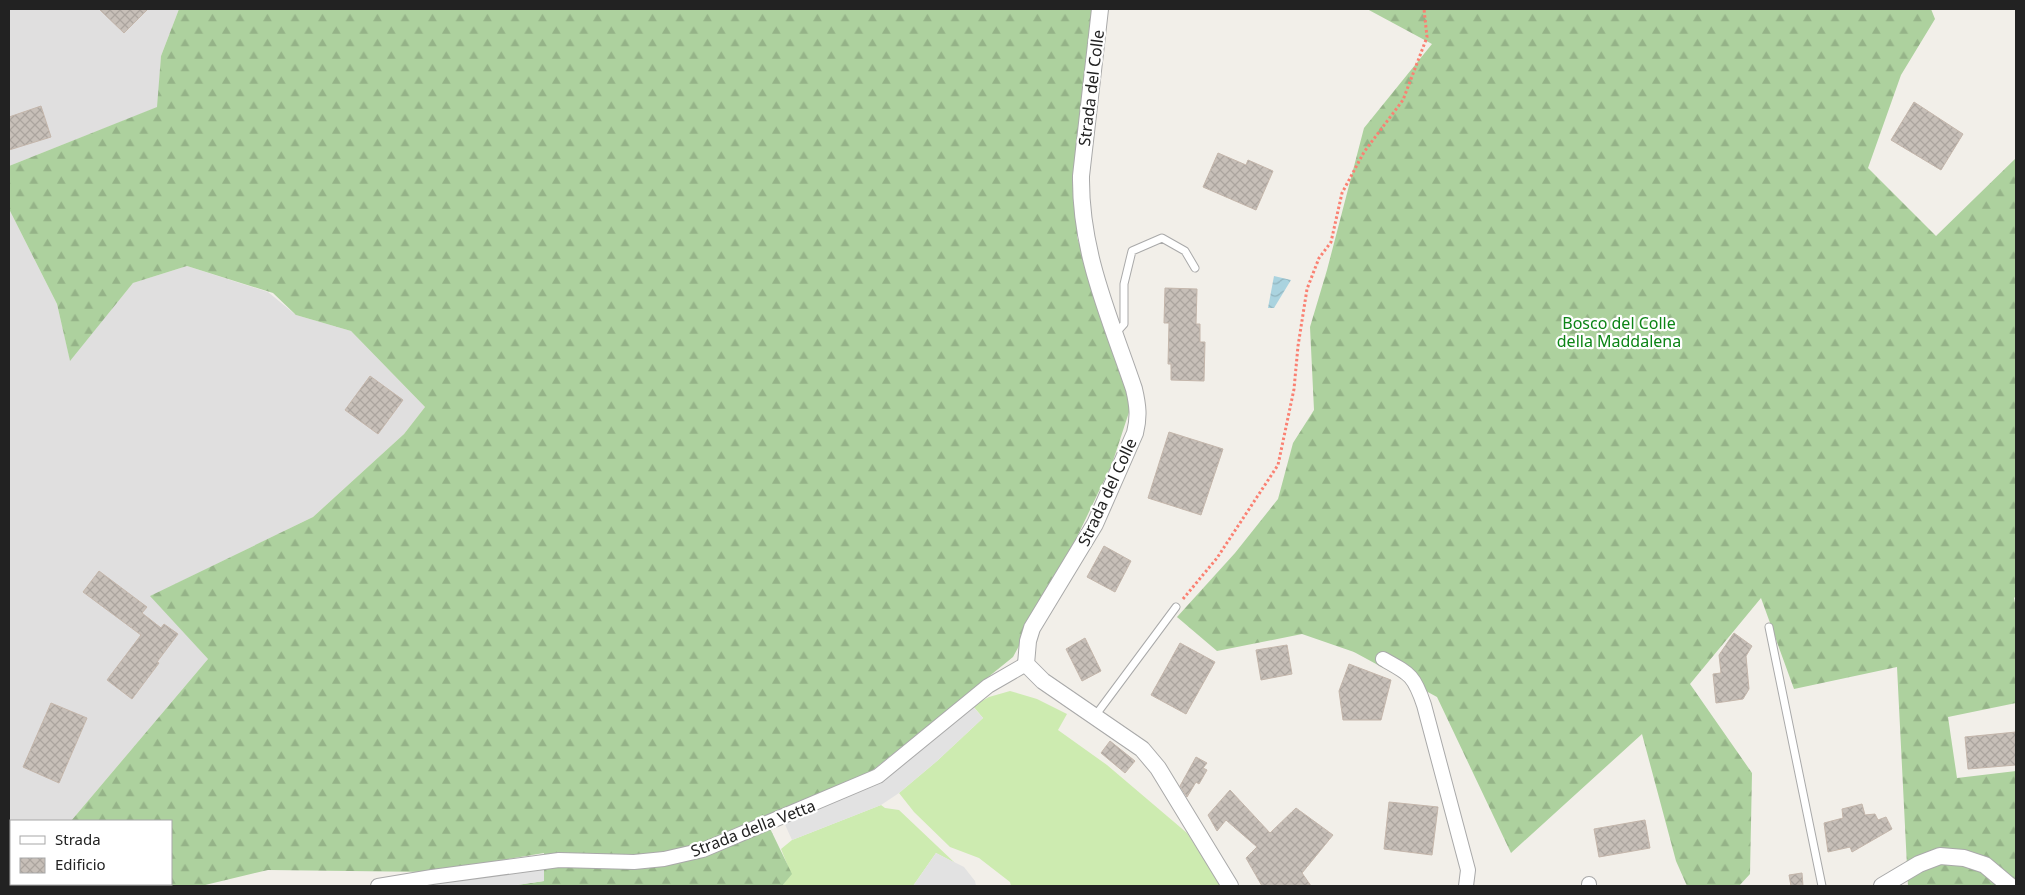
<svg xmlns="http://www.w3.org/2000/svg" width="2025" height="895" font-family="'Noto Sans',sans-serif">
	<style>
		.residential { fill: #e0dfdf }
		.grass { fill: #cdebb0 }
		.forest { fill: url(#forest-firs) }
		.parking { fill: #e2e2e2 }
		.water { fill: url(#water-waves) }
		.building { fill: url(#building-cross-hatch); stroke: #c4b6ab }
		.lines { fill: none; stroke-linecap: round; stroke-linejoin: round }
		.service-casing { stroke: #a9a9a9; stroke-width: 9 }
		.minor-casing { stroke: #a9a9a9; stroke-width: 16 }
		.tertiary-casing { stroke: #a9a9a9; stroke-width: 18 }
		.path { stroke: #fa8072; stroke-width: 3; stroke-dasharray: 2.5 2.5; stroke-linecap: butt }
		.service { stroke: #fff; stroke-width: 7 }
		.minor { stroke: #fff; stroke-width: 14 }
		.tertiary { stroke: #fff; stroke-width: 16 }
		.labels { text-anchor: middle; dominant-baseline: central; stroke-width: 4.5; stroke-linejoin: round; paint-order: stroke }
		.street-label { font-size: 16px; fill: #222; stroke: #fff }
		.park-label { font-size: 16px; fill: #0c8416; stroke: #fff }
	</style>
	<defs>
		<pattern id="forest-firs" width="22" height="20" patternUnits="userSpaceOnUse" patternTransform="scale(1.25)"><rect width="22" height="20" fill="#add19e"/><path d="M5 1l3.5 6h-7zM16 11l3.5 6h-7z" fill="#95b388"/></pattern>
		<pattern id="water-waves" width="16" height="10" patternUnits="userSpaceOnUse" patternTransform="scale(1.25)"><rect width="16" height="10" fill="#aad3df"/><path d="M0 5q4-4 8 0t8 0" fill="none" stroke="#92b5bf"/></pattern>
		<pattern id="building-cross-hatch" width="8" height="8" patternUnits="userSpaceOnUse" patternTransform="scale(1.25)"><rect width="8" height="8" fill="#c7bfb8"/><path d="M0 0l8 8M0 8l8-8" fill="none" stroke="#aba49e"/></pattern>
	</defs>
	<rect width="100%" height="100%" fill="#f2efe9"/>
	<path class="residential" d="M 9,9 L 179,9 L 161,56 L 158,107 L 9,166 Z
		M 9,209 L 57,304 L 70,360 L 133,283 L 187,266 L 268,292 L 296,315 L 351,331 L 425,407 L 404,434 L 313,517 L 151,596 L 208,659 L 71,821 L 11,821 L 11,877 L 9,877 Z"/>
	<path class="grass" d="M 1010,691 L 1037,699 L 1067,714 L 1058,730 L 1107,765 L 1187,833 L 1222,886 L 1011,886 L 1010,882 L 979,858 L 950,847 L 914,812 L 899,793 L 937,761 L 983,718 L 973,706 L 989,697 Z
		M 881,805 L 885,808 L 899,810 L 955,863 L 936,853 L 913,886 L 782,886 L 791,874 L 781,849 L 792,840 Z"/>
	<path class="forest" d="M 179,9 L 1098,9 L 1077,237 L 1131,406 L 1112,464 L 1076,539 L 1013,657 L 873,770 L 784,812 L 765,818 L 792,874 L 782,886 L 510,886 L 544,881 L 544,853 L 430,872 L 268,870 L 201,886 L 85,886 L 73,884 L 171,884 L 171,821 L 71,821 L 208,659 L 150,596 L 313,517 L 404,434 L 425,407 L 351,331 L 296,315 L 273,293 L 187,266 L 133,283 L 70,361 L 57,304 L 9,209 L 9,166 L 157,107 L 161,56 Z
		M 1367,9 L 1931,9 L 1935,19 L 1901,75 L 1868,168 L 1936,236 L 2016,158 L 2016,596 L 2014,598 L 2016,607 L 2016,703 L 1948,717 L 1957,778 L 2016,771 L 2016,886 L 1908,886 L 1897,667 L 1794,689 L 1761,598 L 1690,684 L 1752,773 L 1750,874 L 1739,886 L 1687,886 L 1676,861 L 1642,734 L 1511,853 L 1437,697 L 1354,652 L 1302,634 L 1217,651 L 1177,617 L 1235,553 L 1278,499 L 1293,443 L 1314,410 L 1310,327 L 1327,270 L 1364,128 L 1432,44 Z"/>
	<path class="parking" d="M 969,702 L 983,718 L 937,761 L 899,793 L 881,805 L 792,840 L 782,818 L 866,782 Z
		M 936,853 L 964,867 L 975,881 L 976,886 L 913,886 Z
		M 544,862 L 544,881 L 510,886 L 433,886 L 432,877 Z"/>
	<path class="water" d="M 1274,276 L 1291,280 L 1274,308 L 1268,308 Z"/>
	<path class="building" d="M 99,9 L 148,9 L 124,33 Z
		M 1914,102 L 1963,134 L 1941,170 L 1891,140 Z
		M 41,106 L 51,137 L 9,150 L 9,117 Z
		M 1218,153 L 1246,165 L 1248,160 L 1273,171 L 1256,210 L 1203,187 Z
		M 1165,288 L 1197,289 L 1196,324 L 1200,324 L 1200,342 L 1205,342 L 1204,381 L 1171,380 L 1171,364 L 1168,364 L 1169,323 L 1164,323 Z
		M 370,376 L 403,400 L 378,434 L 345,410 Z
		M 1169,432 L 1223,449 L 1201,515 L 1148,498 Z
		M 1104,546 L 1131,561 L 1115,592 L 1087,577 Z
		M 99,571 L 147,607 L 142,613 L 161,628 L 164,624 L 178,634 L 157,662 L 159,663 L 132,699 L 107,680 L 141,635 L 83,592 Z
		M 1734,633 L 1752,646 L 1746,656 L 1749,689 L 1743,699 L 1716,703 L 1713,674 L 1721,673 L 1719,655 Z
		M 1085,638 L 1101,671 L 1082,681 L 1066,649 Z
		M 1180,643 L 1215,662 L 1186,714 L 1151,695 Z
		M 1287,645 L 1292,674 L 1261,680 L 1256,650 Z
		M 1349,664 L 1391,680 L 1381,720 L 1343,720 L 1339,691 Z
		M 51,703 L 87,718 L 59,783 L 23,767 Z
		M 2016,732 L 2016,765 L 1968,769 L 1965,737 Z
		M 1110,741 L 1135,761 L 1125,773 L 1101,753 Z
		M 1196,757 L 1207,763 L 1203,768 L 1207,770 L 1199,784 L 1196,782 L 1187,797 L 1180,786 Z
		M 1230,790 L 1270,833 L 1296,808 L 1333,835 L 1302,873 L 1311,886 L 1262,886 L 1246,858 L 1257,847 L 1226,820 L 1217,831 L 1208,815 Z
		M 1389,802 L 1438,807 L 1432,855 L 1384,849 Z
		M 1862,804 L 1865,815 L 1875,814 L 1878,820 L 1886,817 L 1892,829 L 1852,852 L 1850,847 L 1828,852 L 1824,823 L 1843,818 L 1842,809 Z
		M 1645,820 L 1650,848 L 1599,857 L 1594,829 Z
		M 1802,873 L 1803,886 L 1791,886 L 1789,875 Z"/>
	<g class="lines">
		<g class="service-casing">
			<path id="service" d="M 1115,334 L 1124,324 L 1124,284 L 1132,251 L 1162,238 L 1185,251 L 1195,268
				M 1769,627 L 1822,886
				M 1095,716 L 1176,607"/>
		</g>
		<g class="minor-casing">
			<path id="minor" d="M 1383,659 C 1410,674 1414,675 1424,705 L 1468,870 L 1466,886
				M 9,865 L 11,869
				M 33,884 L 45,886
				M 1589,884 L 1589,886
				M 378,886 L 432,877 L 559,860 L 634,862 L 664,859 L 703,850 L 878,776 L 988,686 L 1026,664"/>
		</g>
		<g class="tertiary-casing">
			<path id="tertiary" d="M 1100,9 L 1081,176 C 1080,253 1110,318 1134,389 C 1138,406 1139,417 1135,433 L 1095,524 L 1032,628 L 1028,641 L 1026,664 L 1043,681 L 1142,749 L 1158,768 L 1230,886
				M 1882,886 L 1919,864 L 1940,856 L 1964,858 L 1985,865 L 2010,886"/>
		</g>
		<path class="path" d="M 1183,599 L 1217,558 L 1278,465 L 1294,389 L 1298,346 L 1307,289 L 1319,258 L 1331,242 L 1342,193 L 1364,152 L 1403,100 L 1427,37 L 1424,9"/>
		<use href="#service" class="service"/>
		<use href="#minor" class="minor"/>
		<use href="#tertiary" class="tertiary"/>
	</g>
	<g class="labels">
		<g class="street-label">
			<text transform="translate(1091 88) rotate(-83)">Strada del Colle</text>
			<text transform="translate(1107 492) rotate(-65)">Strada del Colle</text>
			<text transform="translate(753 828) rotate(-21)">Strada della Vetta</text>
		</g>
		<g class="park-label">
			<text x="1619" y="323">Bosco del Colle<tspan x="1619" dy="18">della Maddalena</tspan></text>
		</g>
	</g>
	<rect width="2025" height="895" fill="none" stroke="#222222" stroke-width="20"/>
	<rect x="10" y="820" width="162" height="65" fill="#ffffff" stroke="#a7a7a7"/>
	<rect x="20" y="836" width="25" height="8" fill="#ffffff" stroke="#a7a7a7"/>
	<text x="55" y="845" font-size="15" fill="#222222">Strada</text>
	<rect x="20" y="858" width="25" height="15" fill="url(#building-cross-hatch)" stroke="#a7a7a7"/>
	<text x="55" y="870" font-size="15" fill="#222222">Edificio</text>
</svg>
